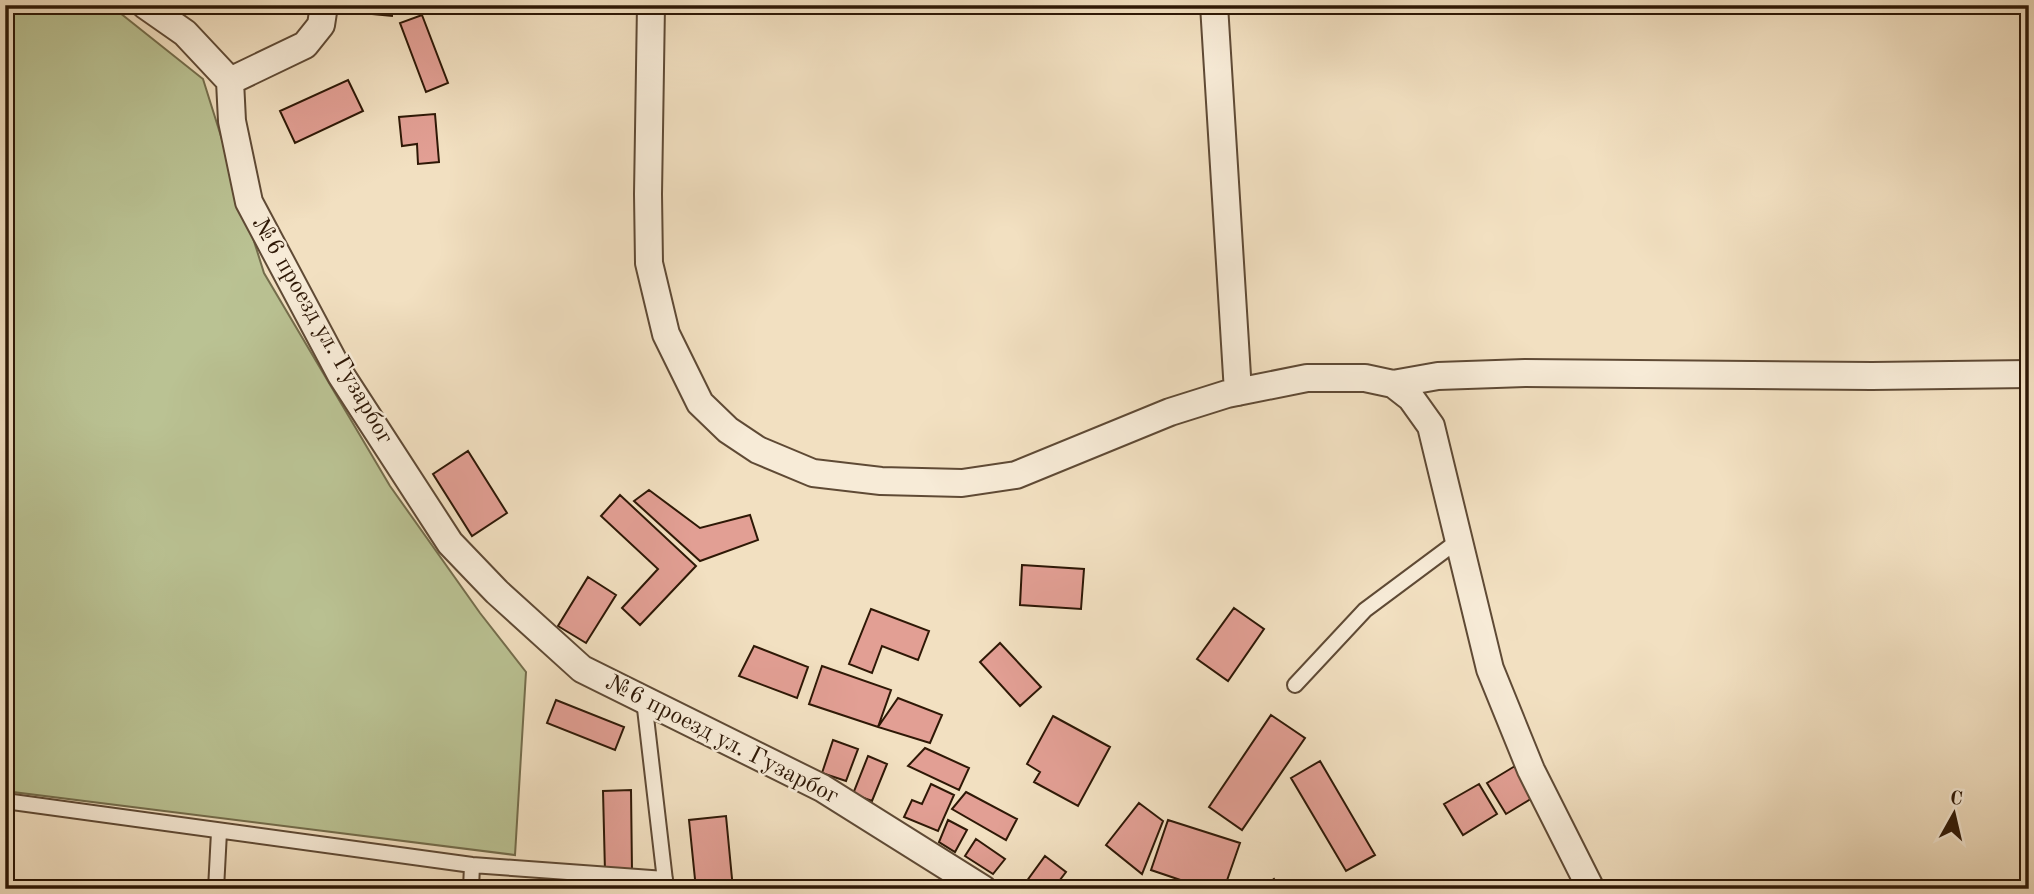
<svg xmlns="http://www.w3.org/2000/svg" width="2034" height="894" font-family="'Old Standard TT',serif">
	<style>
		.green { fill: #bac293; stroke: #746d4c; stroke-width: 2 }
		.building { fill: #e29f94; stroke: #2e1806; stroke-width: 2 }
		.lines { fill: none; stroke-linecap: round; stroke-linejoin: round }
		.lane-casing { stroke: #5f4a35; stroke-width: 18 }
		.street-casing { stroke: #5f4a35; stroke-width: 30 }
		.lane { stroke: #f7ebd7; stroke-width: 14 }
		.street { stroke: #f7ebd7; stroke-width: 26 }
		.labels { text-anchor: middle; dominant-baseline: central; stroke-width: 5; stroke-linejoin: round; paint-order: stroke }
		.street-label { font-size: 24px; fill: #2e1806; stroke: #f7ebd7 }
	</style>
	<rect width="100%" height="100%" fill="#f2e0c1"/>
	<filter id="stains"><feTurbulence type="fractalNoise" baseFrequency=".00286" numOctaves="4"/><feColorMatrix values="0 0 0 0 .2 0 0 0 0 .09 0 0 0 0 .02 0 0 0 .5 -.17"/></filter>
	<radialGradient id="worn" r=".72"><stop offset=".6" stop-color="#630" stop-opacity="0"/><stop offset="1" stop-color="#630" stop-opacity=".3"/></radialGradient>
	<path class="green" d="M 5,5 L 110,5 L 203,79 L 264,273 L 390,486 L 480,613 L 526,672 L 515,855 L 5,791 Z"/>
	<path class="building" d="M 353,5 L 393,5 L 392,16 L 352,12 Z
		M 422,15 L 448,83 L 426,92 L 400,23 Z
		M 348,80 L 363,111 L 295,143 L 280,111 Z
		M 435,114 L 439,162 L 418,164 L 417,144 L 402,146 L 399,117 Z
		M 468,451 L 507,513 L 472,536 L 433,474 Z
		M 649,490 L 700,528 L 750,515 L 758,540 L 700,561 L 634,501 Z
		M 620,495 L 696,566 L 640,625 L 622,608 L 658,569 L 601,516 Z
		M 1022,565 L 1084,569 L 1081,609 L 1020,605 Z
		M 588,577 L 616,595 L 586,643 L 558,626 Z
		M 1234,608 L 1264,629 L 1228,681 L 1197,659 Z
		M 871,609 L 929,631 L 918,660 L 882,646 L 872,673 L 849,664 Z
		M 1000,643 L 1041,687 L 1020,706 L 980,662 Z
		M 754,646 L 808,667 L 797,698 L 739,676 Z
		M 822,666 L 891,690 L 878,727 L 809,704 Z
		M 898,698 L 942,715 L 930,743 L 878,727 Z
		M 556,700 L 624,727 L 615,750 L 547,723 Z
		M 1271,715 L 1305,738 L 1242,830 L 1209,807 Z
		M 1053,716 L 1110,747 L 1078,806 L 1034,782 L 1040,772 L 1027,764 Z
		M 833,740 L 858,749 L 846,781 L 822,773 Z
		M 925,748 L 969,768 L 959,790 L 908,766 Z
		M 868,756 L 887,764 L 872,801 L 853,794 Z
		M 1320,761 L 1375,855 L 1346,871 L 1291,778 Z
		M 1515,766 L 1534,797 L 1506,814 L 1487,783 Z
		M 931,784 L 954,795 L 938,831 L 904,817 L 912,800 L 922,804 Z
		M 1479,784 L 1497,814 L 1463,835 L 1444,804 Z
		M 631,790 L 632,872 L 605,872 L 603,791 Z
		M 966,792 L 1017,819 L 1006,840 L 952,809 Z
		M 1139,803 L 1163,821 L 1142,874 L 1106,845 Z
		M 726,816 L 733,889 L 696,889 L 689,820 Z
		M 948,820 L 967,830 L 955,852 L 939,842 Z
		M 1168,820 L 1240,843 L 1224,889 L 1207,889 L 1151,870 Z
		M 976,839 L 1005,859 L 993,874 L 965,856 Z
		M 1045,856 L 1066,872 L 1053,889 L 1021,889 Z
		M 1274,879 L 1281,889 L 1261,889 Z"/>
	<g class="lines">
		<g class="lane-casing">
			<path id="lane" d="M 1295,685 L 1365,610 L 1459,540
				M 644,700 L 666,889
				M 5,801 L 472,865 L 665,879
				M 216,889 L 219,832
				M 471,889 L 472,865"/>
		</g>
		<g class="street-casing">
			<path id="street" d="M 145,5 L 185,33 L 230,81 L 232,121 L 249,202 L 341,375 L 450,543 L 497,592 L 582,669 L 822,788 L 983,889
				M 651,5 L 648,194 L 649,263 L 666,334 L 700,403 L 728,430 L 758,450 L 813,473 L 881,481 L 962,483 L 1016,475 L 1170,412 L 1227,394 L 1307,378 L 1365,378 L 1393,384 L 1411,398 L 1431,426 L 1490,669 L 1531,770 L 1591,889
				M 1214,5 L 1238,392
				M 230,81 L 305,45 L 321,25 L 323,12 L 322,5
				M 1393,384 L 1438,376 L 1525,373 L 1872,376 L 2029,374"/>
		</g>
		<use href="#lane" class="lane"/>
		<use href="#street" class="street"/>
	</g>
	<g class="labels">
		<g class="street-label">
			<text transform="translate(322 331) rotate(60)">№6 проезд ул. Гузарбог</text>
			<text transform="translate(722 740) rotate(27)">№6 проезд ул. Гузарбог</text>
		</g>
	</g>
	<rect width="2034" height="894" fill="none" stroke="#f2e0c1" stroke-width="28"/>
	<rect x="7" y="7" width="2020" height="880" fill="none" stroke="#2e1806" stroke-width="3.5"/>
	<rect x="14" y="14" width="2006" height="866" fill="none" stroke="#2e1806" stroke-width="2"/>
	<g transform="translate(1954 814) rotate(8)" stroke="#f7ebd7" stroke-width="5" paint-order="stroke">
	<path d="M0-5L12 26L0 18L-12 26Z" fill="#2e1806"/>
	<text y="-10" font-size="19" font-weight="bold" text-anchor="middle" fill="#2e1806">С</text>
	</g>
	<rect width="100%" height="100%" filter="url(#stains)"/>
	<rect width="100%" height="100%" fill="url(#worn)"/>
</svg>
